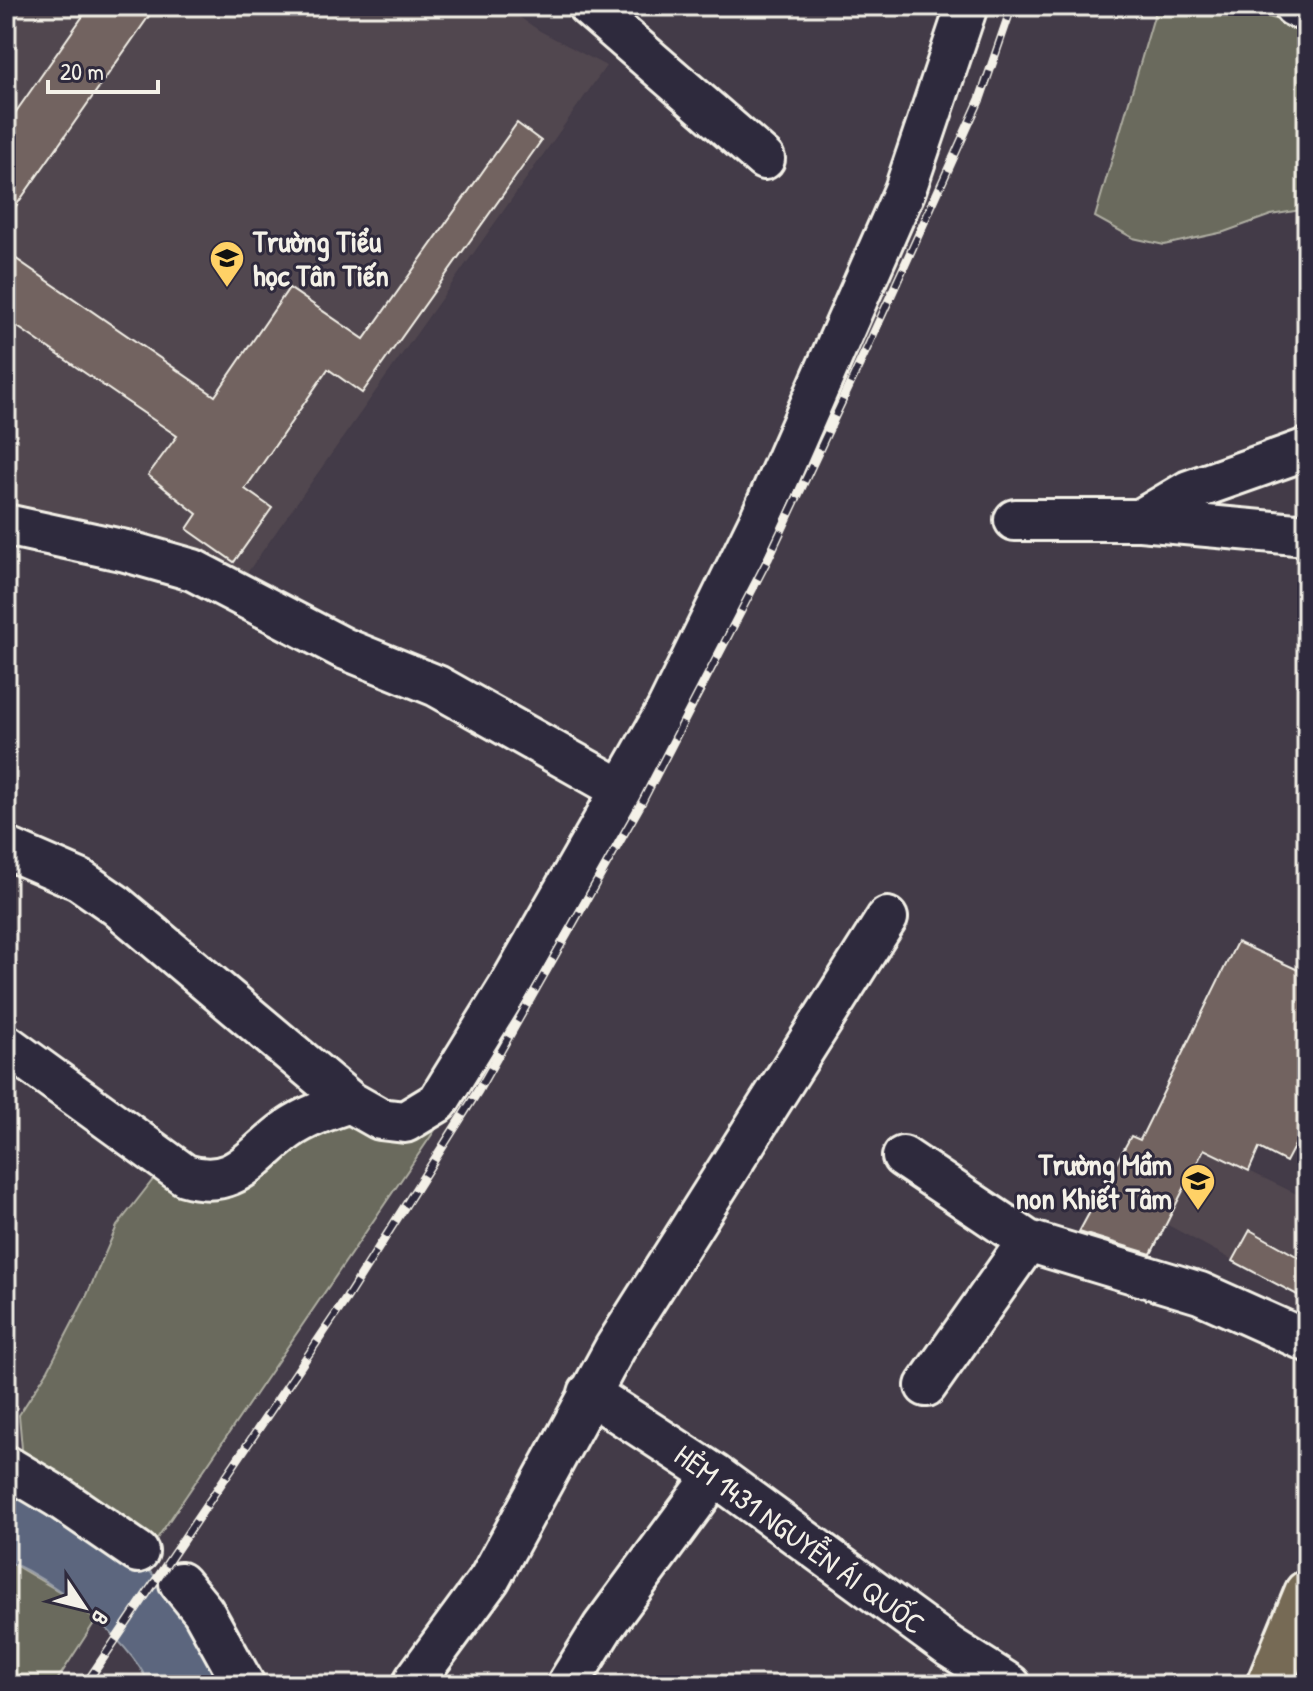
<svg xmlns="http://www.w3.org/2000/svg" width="1313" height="1691" font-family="'Patrick Hand',sans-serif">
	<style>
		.built { fill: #51474f }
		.green { fill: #6a6b5d; stroke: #afaea2; stroke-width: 2 }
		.water { fill: #5b667e; stroke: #989ea8; stroke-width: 2 }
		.building { fill: #726360; stroke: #f4f1e8; stroke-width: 2 }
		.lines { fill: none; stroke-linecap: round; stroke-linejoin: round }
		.minor-casing { stroke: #f4f1e8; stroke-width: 46 }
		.major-casing { stroke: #f4f1e8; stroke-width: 50 }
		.minor { stroke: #2f2a3d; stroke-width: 40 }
		.major { stroke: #766a55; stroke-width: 44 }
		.rail-casing { stroke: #f4f1e8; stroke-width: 9 }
		.rail { stroke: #2f2a3d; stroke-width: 6; stroke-dasharray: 18; stroke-linecap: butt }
		.labels { text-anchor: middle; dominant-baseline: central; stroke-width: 6; stroke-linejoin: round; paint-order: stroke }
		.poi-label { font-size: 30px; font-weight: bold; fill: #f4f1e8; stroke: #2f2a3d; text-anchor: start }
		.street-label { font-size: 30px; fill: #f4f1e8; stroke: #2f2a3d }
	</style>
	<rect width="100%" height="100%" fill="#433b48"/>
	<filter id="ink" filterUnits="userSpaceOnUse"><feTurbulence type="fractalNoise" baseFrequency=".0125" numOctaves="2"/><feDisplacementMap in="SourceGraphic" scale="16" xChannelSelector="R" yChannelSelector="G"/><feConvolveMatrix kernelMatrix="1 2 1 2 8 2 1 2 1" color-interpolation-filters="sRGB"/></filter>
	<g filter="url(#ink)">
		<path class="built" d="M 6,6 L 503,6 L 540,31 L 606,66 L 242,580 L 6,512 Z
			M 1237,942 L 1307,974 L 1307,1141 L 1299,1137 L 1286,1162 L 1259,1148 L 1249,1171 L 1307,1199 L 1307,1300 L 1166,1224 L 1147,1261 L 1075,1239 L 1131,1136 L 1140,1139 Z"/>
		<path class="green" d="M 1157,6 L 1237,6 L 1307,30 L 1307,209 L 1271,215 L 1224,232 L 1164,245 L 1133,238 L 1095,217 Z
			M 446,1114 L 154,1543 L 23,1460 L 19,1415 L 48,1370 L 87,1295 L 117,1226 L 159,1172 L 205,1199 L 338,1120 Z
			M 6,1560 L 67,1596 L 96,1620 L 54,1685 L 6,1685 Z"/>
		<path class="water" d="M 6,1482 C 67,1518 138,1549 182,1605 C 201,1629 214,1659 230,1685 L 150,1685 C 124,1633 58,1584 6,1560 Z"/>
		<path class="building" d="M 90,6 L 156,6 L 6,220 L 6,126 Z
			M 517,123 L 541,141 L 362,393 L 328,369 L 245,489 L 272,508 L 234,562 L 187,529 L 197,514 L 148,475 L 177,436 L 6,319 L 6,252 L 215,396 L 289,288 L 364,339 Z
			M 1237,942 L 1307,974 L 1307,1122 L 1286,1162 L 1259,1148 L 1249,1171 L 1204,1149 L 1151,1254 L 1079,1232 L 1131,1136 L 1140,1140 Z
			M 1250,1230 L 1307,1262 L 1307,1300 L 1233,1261 Z"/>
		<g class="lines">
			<g class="minor-casing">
				<path id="minor" d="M 588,6 L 764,159
					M 1294,6 L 1307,11
					M 1015,520 L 1140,520 L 1307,535
					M 1140,520 L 1189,491 L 1307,449
					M 6,525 L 126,551 L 193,570 L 343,648 L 437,686 L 622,790
					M 6,848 L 80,880 L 116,905 L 350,1102 L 380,1119 L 405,1122 L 438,1102 L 509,987 L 666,712 L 761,518 L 905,190 L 967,6
					M 6,1045 L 185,1175 C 236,1190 250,1157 287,1130 C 305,1117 329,1109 350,1102
					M 903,1157 L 1028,1241 L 1200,1293 L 1307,1341
					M 926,1386 L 1028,1241
					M 589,1393 L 715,1475 L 950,1647 L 1010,1685
					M 6,1466 L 58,1497 L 138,1552
					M 180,1583 L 203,1611 L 244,1685
					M 415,1680 L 490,1578 L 615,1348 L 887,918
					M 567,1685 L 603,1627 L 715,1475"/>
			</g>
			<g class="major-casing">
				<path id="major" d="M 1269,1685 L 1307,1593"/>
			</g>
			<use href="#minor" class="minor"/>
			<use href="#major" class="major"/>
			<g class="rail-casing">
				<path id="rail" d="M 85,1685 L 346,1299 L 478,1091 L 642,802 L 768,559 L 868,346 L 980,99 L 1012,6"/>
			</g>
			<use href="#rail" class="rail"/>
		</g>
	</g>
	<defs>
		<g id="school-pin" transform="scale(1.8)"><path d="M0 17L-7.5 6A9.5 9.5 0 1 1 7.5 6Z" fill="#ffd166" stroke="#2f2a3d"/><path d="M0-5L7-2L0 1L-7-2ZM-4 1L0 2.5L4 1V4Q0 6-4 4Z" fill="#111"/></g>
	</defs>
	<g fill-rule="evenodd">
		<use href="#school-pin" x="227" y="258"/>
		<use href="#school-pin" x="1198" y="1181"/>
	</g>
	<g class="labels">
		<g class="poi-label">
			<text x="253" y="241">Trường Tiểu<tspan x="253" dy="34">học Tân Tiến</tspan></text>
			<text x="1172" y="1164" text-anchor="end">Trường Mầm<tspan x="1172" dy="34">non Khiết Tâm</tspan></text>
		</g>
		<g class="street-label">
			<text transform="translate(800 1539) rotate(36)">HẺM 1431 NGUYỄN ÁI QUỐC</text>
		</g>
	</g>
	<rect width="1313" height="1691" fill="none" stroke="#2f2a3d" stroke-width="32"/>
	<rect x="16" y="16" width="1281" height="1659" fill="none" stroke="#f4f1e8" stroke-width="3" filter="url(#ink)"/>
	<g transform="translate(84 1607) rotate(125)" stroke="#2f2a3d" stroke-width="6" paint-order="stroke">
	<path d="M0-6L14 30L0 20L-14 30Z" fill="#f4f1e8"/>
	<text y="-12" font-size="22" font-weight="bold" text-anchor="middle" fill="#f4f1e8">B</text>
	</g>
	<path d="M48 80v12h110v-12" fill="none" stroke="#f4f1e8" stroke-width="4"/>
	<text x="60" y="80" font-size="24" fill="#f4f1e8" stroke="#2f2a3d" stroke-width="6" paint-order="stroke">20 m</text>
</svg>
